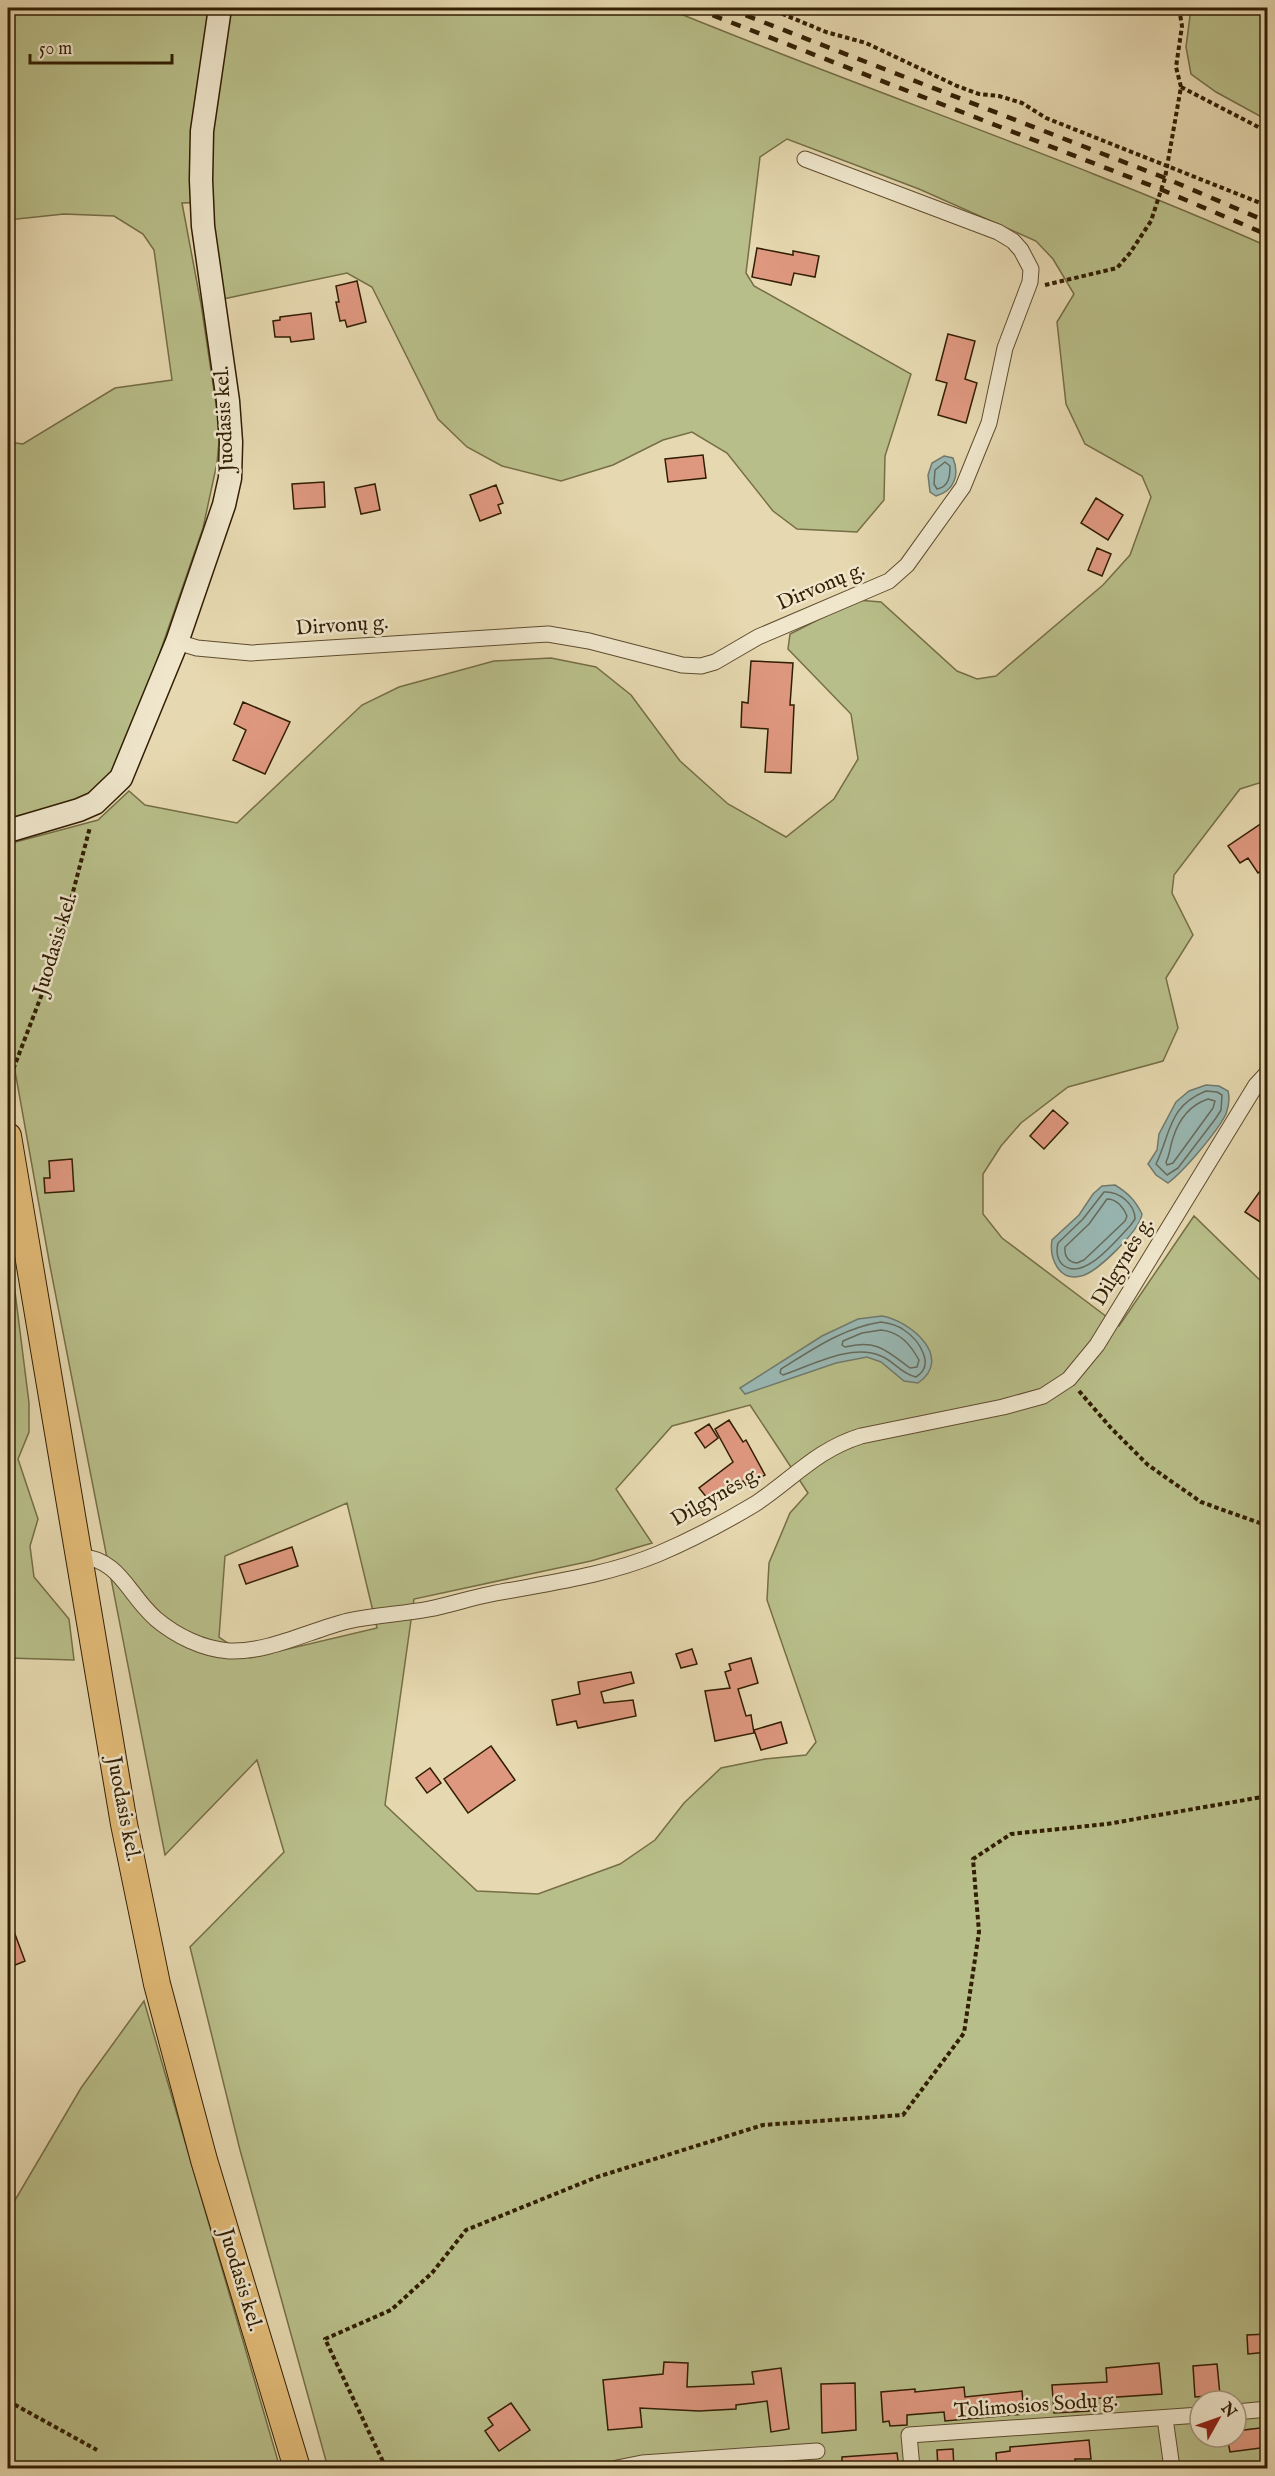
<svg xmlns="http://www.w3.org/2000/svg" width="1275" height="2476" font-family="'IM FELL English',serif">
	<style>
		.green { fill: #b8be89; stroke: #756e46; stroke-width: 1.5; fill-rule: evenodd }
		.water { fill: #99b8b4; stroke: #707a6d; stroke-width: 1.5 }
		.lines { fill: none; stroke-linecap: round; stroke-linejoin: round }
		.shore { stroke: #666b5c; stroke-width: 1.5 }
		.building { fill: #df9880; stroke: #321e03; stroke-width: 1.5 }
		.street-casing { stroke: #5f4c2e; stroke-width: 17 }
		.secondary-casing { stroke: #321e03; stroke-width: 25 }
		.primary-casing { stroke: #321e03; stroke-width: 28 }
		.path { stroke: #321e03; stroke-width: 4; stroke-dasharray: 4.5 3; stroke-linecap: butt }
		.street { stroke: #efe6cc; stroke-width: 15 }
		.secondary { stroke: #efe6cc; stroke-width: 22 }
		.primary { stroke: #e3bc78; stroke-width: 26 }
		.rail { stroke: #321e03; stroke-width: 4.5; stroke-dasharray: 10 10; stroke-linecap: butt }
		.labels { text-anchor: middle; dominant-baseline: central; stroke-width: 5; stroke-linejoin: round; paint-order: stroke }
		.street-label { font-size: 21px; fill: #321e03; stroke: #efe6cc }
	</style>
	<rect width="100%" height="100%" fill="#e6d8b0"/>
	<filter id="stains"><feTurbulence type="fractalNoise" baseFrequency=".00333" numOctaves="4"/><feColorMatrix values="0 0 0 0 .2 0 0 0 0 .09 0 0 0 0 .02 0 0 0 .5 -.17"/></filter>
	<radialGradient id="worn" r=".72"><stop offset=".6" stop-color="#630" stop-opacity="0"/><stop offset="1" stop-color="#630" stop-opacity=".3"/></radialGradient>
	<path class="green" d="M 8,8 L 666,8 C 865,90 1070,159 1267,246 L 1267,788 L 1259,783 L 1240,789 L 1174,875 L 1172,893 L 1193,935 L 1166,978 L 1178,1028 L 1163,1061 L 1068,1087 L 1021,1123 L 1001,1146 L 983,1174 L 983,1214 L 1002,1238 L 1119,1326 L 1194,1216 L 1267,1287 L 1267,2468 L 328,2468 L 240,2150 L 190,1947 L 284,1852 L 257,1760 L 165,1855 L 50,1266 L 8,1032 L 8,844 L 98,820 L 129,791 L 145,805 L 237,823 L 362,705 L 399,687 L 494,661 L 551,658 L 596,667 L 631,695 L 680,761 L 728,804 L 786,837 L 834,799 L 858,759 L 851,714 L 788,649 L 790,634 L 857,600 L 881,602 L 957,671 L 977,679 L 996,676 L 1103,585 L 1130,555 L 1151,497 L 1142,476 L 1085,444 L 1066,404 L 1057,322 L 1074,294 L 1053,259 L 1036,241 L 919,189 L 787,139 L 760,157 L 746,273 L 754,286 L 911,374 L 885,456 L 884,500 L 857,532 L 797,529 L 773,511 L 727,453 L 692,432 L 663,440 L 613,465 L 561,481 L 502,466 L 467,447 L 438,419 L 372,287 L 347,273 L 223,299 L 211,202 L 182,203 L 201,304 L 220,431 L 217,463 L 203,528 L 131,736 L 112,774 L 85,796 L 68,804 L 8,818 L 8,442 L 23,444 L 115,388 L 172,380 L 154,250 L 143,234 L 114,216 L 64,214 L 8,220 ZM 750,1405 L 808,1493 L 790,1513 L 769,1563 L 767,1600 L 816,1742 L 806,1755 L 765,1759 L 721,1768 L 684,1803 L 655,1840 L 620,1864 L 538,1894 L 477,1891 L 385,1805 L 414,1599 L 591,1561 L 652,1543 L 616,1489 L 672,1426 ZM 347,1503 L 377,1628 L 250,1658 L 219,1637 L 225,1556 ZM 1200,2401 L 1236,2401 L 1236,2437 L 1200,2437 Z
		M 1191,8 L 1267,8 L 1267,120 L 1216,92 L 1191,74 L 1186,47 Z
		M 8,1236 L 29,1403 L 29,1432 L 18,1459 L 38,1519 L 30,1546 L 34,1577 L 69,1619 L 74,1660 L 8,1658 Z
		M 144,2001 L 280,2468 L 8,2468 L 8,2212 L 81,2088 Z"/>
	<path class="water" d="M 944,456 L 953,458 C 960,475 954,491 936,496 L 930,492 L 928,475 L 932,463 Z
		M 1206,1085 L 1219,1086 L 1228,1091 C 1230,1099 1229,1106 1226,1114 C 1217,1132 1184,1171 1168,1183 L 1156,1175 L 1148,1164 L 1157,1150 L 1159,1134 L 1176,1102 L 1189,1091 Z
		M 1115,1185 C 1128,1193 1135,1200 1142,1214 C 1140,1230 1097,1273 1081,1276 C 1059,1282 1049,1258 1052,1240 L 1079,1215 L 1093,1194 L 1102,1186 Z
		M 882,1316 C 911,1321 954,1358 918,1383 L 904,1381 L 881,1362 L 867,1357 L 836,1363 L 745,1394 L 740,1388 L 822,1336 L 858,1319 Z"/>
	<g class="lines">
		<path class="shore" d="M 945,462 L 950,466 C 950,476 949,487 937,489 L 934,484 L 935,470 Z
			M 1206,1091 L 1217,1092 L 1222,1095 L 1221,1110 L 1216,1118 L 1178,1168 L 1167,1175 L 1156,1164 C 1171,1133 1168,1106 1206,1091 Z
			M 1208,1099 L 1215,1101 L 1213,1108 L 1173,1163 L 1167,1165 L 1166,1162 C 1170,1154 1170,1146 1173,1138 C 1179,1119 1190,1105 1208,1099 Z
			M 1104,1192 C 1119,1191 1135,1204 1135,1219 L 1130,1226 C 1116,1240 1084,1282 1063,1265 C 1057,1260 1056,1251 1058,1243 L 1083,1219 Z
			M 1107,1199 C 1117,1199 1124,1208 1127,1216 L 1125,1221 L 1084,1260 L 1077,1263 C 1068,1262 1064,1256 1065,1247 L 1089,1224 Z
			M 881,1322 C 889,1323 897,1325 904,1330 C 919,1340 936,1365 916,1377 C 901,1374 894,1361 881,1356 C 852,1343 812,1365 783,1375 L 780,1373 L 781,1369 C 813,1349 843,1328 881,1322 Z
			M 881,1330 C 900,1332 910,1344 919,1360 L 917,1367 L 910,1368 C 886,1350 876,1339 845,1347 L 842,1345 L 843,1341 L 862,1333 Z"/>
	</g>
	<path class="building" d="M 757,248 L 793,255 L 793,251 L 819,256 L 815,277 L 794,273 L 791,285 L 752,277 Z
		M 357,281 L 366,322 L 347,327 L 345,320 L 340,321 L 336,302 L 339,302 L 336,286 Z
		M 311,313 L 314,339 L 291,342 L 290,337 L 275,337 L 273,321 L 280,320 L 280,317 Z
		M 948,334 L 975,341 L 965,379 L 977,383 L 966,423 L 938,415 L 947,383 L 936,380 Z
		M 703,455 L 706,478 L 668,482 L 665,459 Z
		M 324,482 L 325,507 L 294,509 L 292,484 Z
		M 375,484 L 380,510 L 361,514 L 355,488 Z
		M 496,485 L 503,503 L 498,505 L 501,513 L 480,521 L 470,495 Z
		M 1096,498 L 1123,515 L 1108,540 L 1081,523 Z
		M 1097,548 L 1111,554 L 1102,576 L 1088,570 Z
		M 751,661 L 793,663 L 790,705 L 794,705 L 791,773 L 765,772 L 768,729 L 741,727 L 742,702 L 748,703 Z
		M 243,702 L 290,722 L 265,774 L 233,760 L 246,730 L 234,724 Z
		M 1268,819 L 1268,867 L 1258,873 L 1248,858 L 1240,863 L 1228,846 Z
		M 1053,1110 L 1068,1123 L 1044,1149 L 1030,1136 Z
		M 72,1159 L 74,1191 L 45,1193 L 44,1178 L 50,1178 L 49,1161 Z
		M 1268,1180 L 1268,1227 L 1245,1212 Z
		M 729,1420 L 743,1442 L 746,1440 L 765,1475 L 746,1485 L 743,1481 L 712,1504 L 699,1488 L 733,1462 L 715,1429 Z
		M 709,1424 L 718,1438 L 705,1448 L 695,1433 Z
		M 292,1547 L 298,1566 L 246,1584 L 239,1565 Z
		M 692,1649 L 697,1664 L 681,1668 L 676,1654 Z
		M 751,1658 L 758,1683 L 738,1689 L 746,1716 L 751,1715 L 754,1733 L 715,1741 L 705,1691 L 730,1688 L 725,1672 L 731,1670 L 729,1664 Z
		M 631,1672 L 634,1683 L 601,1692 L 604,1703 L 633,1700 L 636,1716 L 578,1728 L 576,1721 L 557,1725 L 552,1700 L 580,1694 L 578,1682 Z
		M 781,1722 L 787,1743 L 761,1750 L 754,1730 Z
		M 491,1746 L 515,1780 L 468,1813 L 444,1779 Z
		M 430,1768 L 441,1783 L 427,1793 L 416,1778 Z
		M 9,1918 L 25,1961 L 8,1968 L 8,1919 Z
		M 1267,2334 L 1268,2352 L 1248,2354 L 1247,2335 Z
		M 664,2362 L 688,2363 L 687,2387 L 754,2384 L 752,2372 L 781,2368 L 789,2429 L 771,2432 L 767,2401 L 736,2405 L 736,2409 L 699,2411 L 640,2408 L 642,2427 L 608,2430 L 603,2380 L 663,2374 Z
		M 1159,2363 L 1162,2394 L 1088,2399 L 1089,2411 L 1054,2413 L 1052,2385 L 1107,2382 L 1106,2368 Z
		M 1217,2364 L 1220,2395 L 1195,2397 L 1193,2366 Z
		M 855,2383 L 856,2430 L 822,2433 L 821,2384 Z
		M 964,2387 L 965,2397 L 1022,2391 L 1024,2414 L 945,2421 L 944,2412 L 907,2415 L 907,2425 L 890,2426 L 889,2421 L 883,2422 L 881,2392 L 915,2389 L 915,2392 Z
		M 511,2403 L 530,2430 L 499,2451 L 485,2431 L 493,2425 L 488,2418 Z
		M 1268,2427 L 1268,2447 L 1230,2452 L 1227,2437 L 1236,2437 L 1236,2431 Z
		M 1089,2440 L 1091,2459 L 1075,2459 L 1076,2469 L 997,2469 L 996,2453 L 1010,2451 L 1010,2447 Z
		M 953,2449 L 954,2469 L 938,2469 L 937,2450 Z
		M 897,2453 L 899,2469 L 842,2469 L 842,2457 Z"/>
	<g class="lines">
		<g class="street-casing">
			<path id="street" d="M 177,642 L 197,648 L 251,653 L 548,634 L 589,641 L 682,665 L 701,666 L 715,662 L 758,637 L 889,581 L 907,565 L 963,487 L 989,423 L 1005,348 L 1030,282 L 1031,269 L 1021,250 L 1013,241 L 998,232 L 805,159
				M 78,1556 C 121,1559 127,1594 156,1619 C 176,1636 203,1649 229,1651 C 267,1653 311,1630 348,1621 C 375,1615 402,1614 429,1609 C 450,1605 470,1598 491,1594 C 547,1583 605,1576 658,1554 C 691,1540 725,1522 755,1504 C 793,1479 816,1450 861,1436 L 1003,1407 L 1043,1396 L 1069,1379 L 1097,1345 L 1256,1085 L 1268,1072
				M 1236,2412 L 1268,2409
				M 1165,2418 L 1172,2468
				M 617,2468 L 642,2463 L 817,2451
				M 912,2468 L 909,2435 L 1200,2415"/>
		</g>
		<g class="secondary-casing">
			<path id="secondary" d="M 8,831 L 79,810 L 95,803 L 121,778 L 177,642 L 224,505 L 230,478 L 231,442 L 228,401 L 203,226 L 201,180 L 202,131 L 220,8"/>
		</g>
		<g class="primary-casing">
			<path id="primary" d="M 8,1136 L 124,1824 L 157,1984 L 204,2160 L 297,2468"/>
		</g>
		<path class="path" d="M 768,8 L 826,32 L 866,43 L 957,86 L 979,94 L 999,96 L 1022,103 L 1046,118 L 1268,206
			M 1181,87 L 1268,132
			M 1045,285 L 1117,268 L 1130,253 L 1151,221 L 1165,178 L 1181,87 L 1176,67 L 1182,26 L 1179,8
			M 8,1083 L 56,957 L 90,827
			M 1079,1391 L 1111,1428 L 1148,1465 L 1201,1502 L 1268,1526
			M 8,2401 L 97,2450
			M 386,2468 L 325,2339 L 391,2310 L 432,2273 L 466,2230 L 597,2177 L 763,2125 L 903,2115 L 964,2033 L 979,1932 L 973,1859 L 1011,1834 L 1107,1824 L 1268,1796"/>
		<use href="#street" class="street"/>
		<use href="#secondary" class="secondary"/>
		<use href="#primary" class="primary"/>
		<path class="rail" d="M 694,8 L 1160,189 L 1268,235
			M 727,8 L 1165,178 L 1268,222"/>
	</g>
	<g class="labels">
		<g class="street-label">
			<text transform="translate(225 419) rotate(-93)">Juodasis kel.</text>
			<text transform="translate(821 587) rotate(-23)">Dirvonų g.</text>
			<text transform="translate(342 626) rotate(-4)">Dirvonų g.</text>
			<text transform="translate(56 944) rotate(-73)">Juodasis kel.</text>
			<text transform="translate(1123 1262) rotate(-59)">Dilgynės g.</text>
			<text transform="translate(716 1497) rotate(-30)">Dilgynės g.</text>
			<text transform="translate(123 1809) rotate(79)">Juodasis kel.</text>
			<text transform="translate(240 2280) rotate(73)">Juodasis kel.</text>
			<text transform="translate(1036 2406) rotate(-4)">Tolimosios Sodų g.</text>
		</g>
	</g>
	<rect width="1275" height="2476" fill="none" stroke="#e6d8b0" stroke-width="30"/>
	<rect x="9" y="9" width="1257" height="2458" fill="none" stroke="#321e03" stroke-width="3"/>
	<rect x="15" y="15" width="1245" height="2446" fill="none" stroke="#321e03" stroke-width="1.5"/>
	<g transform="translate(1218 2419) rotate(50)"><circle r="28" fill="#efe6cc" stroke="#a3967c" stroke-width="1.5"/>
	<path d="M0-4.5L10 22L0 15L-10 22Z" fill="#8f2418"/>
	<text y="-9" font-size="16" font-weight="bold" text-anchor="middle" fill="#321e03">N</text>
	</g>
	<path d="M30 54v9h142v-9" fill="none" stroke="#321e03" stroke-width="3"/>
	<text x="39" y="54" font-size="18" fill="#321e03" stroke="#efe6cc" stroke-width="4.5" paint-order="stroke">50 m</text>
	<rect width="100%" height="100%" filter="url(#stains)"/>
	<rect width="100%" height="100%" fill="url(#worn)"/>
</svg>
